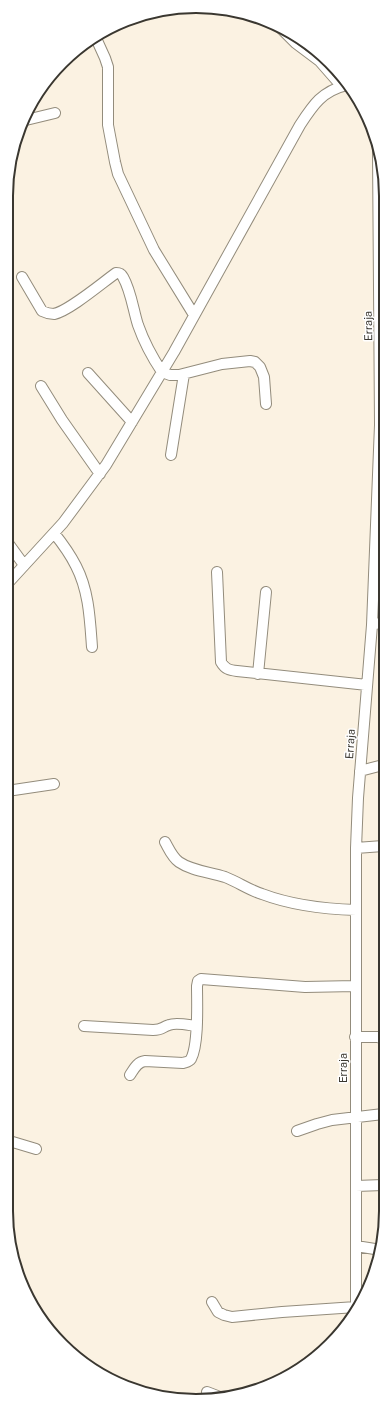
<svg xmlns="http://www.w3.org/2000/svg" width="392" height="1407" font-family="'Public Sans',sans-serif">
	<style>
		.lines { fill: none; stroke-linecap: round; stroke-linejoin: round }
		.service-casing { stroke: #938c7c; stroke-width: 7 }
		.minor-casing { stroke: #938c7c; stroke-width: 12 }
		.service { stroke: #fff; stroke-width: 5 }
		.minor { stroke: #fff; stroke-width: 10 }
		.labels { text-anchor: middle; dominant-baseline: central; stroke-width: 3; stroke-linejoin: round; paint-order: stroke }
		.street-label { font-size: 11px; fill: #3a3730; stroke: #fff }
		.rim { fill: none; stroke: #3a3730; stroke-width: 2 }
	</style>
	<rect width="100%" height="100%" fill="#fbf2e2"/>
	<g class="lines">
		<g class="service-casing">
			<path id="service" d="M 274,25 L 294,45 L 318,63 L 339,87"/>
		</g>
		<g class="minor-casing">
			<path id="minor" d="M 95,36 L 105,58 L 108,67 L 108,125 L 115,162 L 118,174 L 154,250 L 194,315
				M 26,120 L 55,113
				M 22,277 L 42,311 C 46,313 50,314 54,314 C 69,311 102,283 116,273 C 119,273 121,273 123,277 C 131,291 133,309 138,325 C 144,342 152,357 162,372 L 170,375 L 179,375 L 222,364 L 250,361 L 255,362 L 260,367 L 264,377 L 266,404
				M 88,373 L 132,422
				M 41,386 L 62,420 L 100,474
				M 171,455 L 184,374
				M 54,533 C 62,543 70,554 76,566 C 89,591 90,620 92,647
				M 8,543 L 24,565
				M 217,572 L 221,662 C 225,669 229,670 237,671 L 367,685
				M 8,583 L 63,523 L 106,465 L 174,352 L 300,125 C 313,105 322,91 347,85
				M 372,625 L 384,622
				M 258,674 L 266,592
				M 360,771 L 383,765
				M 7,791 L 54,784
				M 165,842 C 169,849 172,857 179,862 C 192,871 210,872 225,877 C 238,882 249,890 262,894 C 291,905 324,909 356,910
				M 356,848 L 383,846
				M 7,941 L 7,942
				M 84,1026 L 153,1030 C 163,1030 162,1027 169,1025 C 176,1022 188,1025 196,1026
				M 355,1037 L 378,1037 L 383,1039
				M 130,1075 C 134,1069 137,1062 145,1061 L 183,1063 C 186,1062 189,1062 191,1059 C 199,1044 197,1003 197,986 L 198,981 L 201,979 L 305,987 L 355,986
				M 297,1131 L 317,1124 L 332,1120 L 383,1114
				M 6,1140 L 36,1149
				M 356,1186 L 383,1185
				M 356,1246 L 381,1250
				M 212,1302 L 218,1312 L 224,1315 L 232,1317 L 282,1312 L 356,1307
				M 356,1312 L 356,848 L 358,798 L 372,625 L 380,425 L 378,151
				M 207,1392 L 220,1397"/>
		</g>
		<use href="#service" class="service"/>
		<use href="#minor" class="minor"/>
	</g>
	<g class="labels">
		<g class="street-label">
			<text transform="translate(368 326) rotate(-91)">Erraja</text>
			<text transform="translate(350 744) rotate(-86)">Erraja</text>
			<text transform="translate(343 1068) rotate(-90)">Erraja</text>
		</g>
	</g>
	<path d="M0 0H392V1407H0ZM196 13H196A183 183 0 0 1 379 196V1211A183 183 0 0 1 196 1394H196A183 183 0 0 1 13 1211V196A183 183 0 0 1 196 13Z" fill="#fff" fill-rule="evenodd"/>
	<path class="rim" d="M196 13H196A183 183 0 0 1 379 196V1211A183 183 0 0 1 196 1394H196A183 183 0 0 1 13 1211V196A183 183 0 0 1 196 13Z"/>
</svg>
